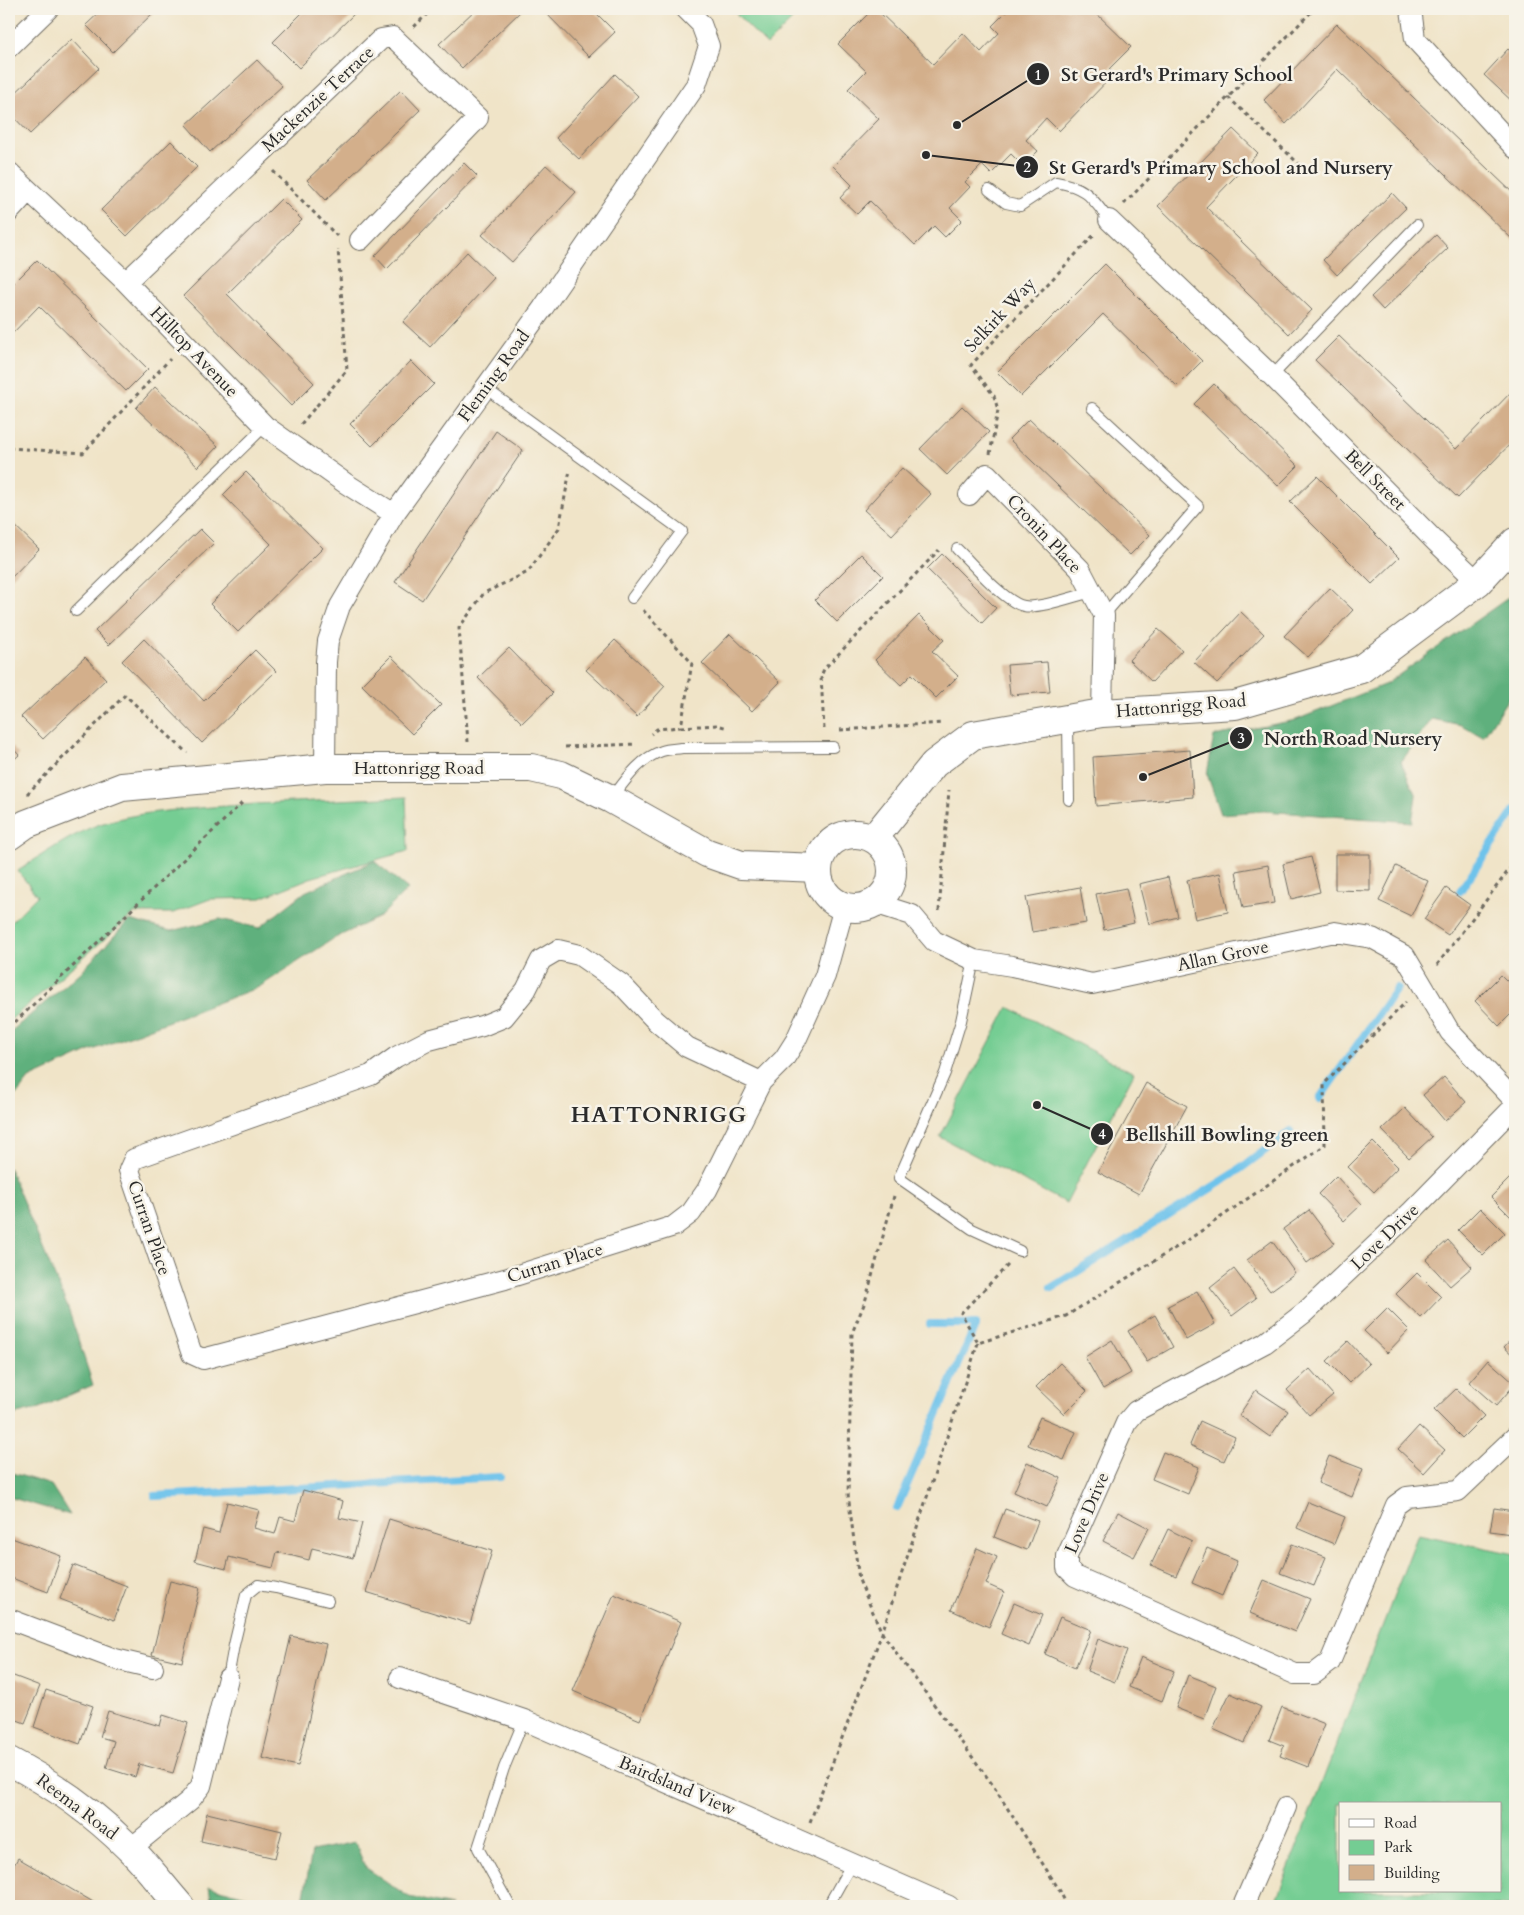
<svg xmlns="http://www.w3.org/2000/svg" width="1524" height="1915" font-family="Cardo,serif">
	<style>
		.green { fill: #74cd93; stroke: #507c5f; fill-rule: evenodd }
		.forest { fill: #5fb07d; stroke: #456e54 }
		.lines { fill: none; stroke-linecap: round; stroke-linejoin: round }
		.stream { stroke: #6ec3eb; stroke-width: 8 }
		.building { fill: #d3af8b }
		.lane-casing { stroke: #706c62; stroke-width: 12 }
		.street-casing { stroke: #706c62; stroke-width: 22 }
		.secondary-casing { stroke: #706c62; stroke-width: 30 }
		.path { stroke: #706c62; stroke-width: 3; stroke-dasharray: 4 4; stroke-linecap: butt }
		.lane { stroke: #fff; stroke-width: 10 }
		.street { stroke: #fff; stroke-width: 20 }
		.secondary { stroke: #fff; stroke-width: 28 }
		.labels { text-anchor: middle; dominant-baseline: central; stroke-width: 5; stroke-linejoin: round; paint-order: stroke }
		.street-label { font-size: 18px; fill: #2b2b2b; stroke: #f7f3e8 }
		.district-label { font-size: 22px; font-weight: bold; letter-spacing: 1px; fill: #2b2b2b; stroke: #f7f3e8 }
		.leader { fill: none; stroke: #2b2b2b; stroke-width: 2 }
		.callout-dot { fill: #2b2b2b; stroke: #f7f3e8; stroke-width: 2 }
		.mark-label { font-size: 15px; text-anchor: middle; font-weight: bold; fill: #fff }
		.callout-label { font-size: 19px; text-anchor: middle; font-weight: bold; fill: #2b2b2b; stroke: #f7f3e8; stroke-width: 5; stroke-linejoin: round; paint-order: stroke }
	</style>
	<rect width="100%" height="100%" fill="#f7f3e8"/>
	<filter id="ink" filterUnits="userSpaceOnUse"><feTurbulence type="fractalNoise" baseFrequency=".02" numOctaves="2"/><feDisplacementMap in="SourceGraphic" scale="10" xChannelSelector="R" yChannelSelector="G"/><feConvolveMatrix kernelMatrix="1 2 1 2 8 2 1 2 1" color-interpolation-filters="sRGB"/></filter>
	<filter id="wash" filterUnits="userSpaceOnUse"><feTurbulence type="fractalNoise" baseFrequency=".0096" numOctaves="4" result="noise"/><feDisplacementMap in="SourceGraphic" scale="20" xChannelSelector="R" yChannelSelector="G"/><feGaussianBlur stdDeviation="1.12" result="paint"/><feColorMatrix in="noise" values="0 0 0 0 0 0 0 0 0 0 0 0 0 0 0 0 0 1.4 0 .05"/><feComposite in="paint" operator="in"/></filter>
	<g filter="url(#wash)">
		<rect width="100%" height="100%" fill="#f0e4c8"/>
		<path class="green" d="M 731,9 L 803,9 L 767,45 Z
			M 406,797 L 408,851 L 310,878 L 261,898 L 210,899 L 173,913 L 135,913 L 9,1021 L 9,924 L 37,896 L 18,871 C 41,855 74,833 100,824 C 136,812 176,810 212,807 C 277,802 341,800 406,797 Z
			M 1008,1007 L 1134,1073 L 1066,1203 L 940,1137 Z
			M 1418,1534 L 1515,1554 L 1515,1906 L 1274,1906 ZM 1340,1804 L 1500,1804 L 1500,1891 L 1340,1891 Z"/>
		<path class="forest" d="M 1515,593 L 1515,688 L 1483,737 L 1461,725 L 1432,719 L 1401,762 L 1416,796 L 1412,822 L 1264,811 L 1221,814 L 1207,774 L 1214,736 L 1296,720 L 1386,684 Z
			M 374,861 L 408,889 L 381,916 L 333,939 L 259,987 L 90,1051 L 29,1079 L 9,1105 L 9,1033 L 80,973 L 129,920 L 171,931 L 220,919 L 259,928 L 305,892 Z
			M 9,1168 L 68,1308 L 93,1385 L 37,1409 L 9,1416 Z
			M 9,1472 L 51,1485 L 70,1515 L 9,1497 Z
			M 355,1842 L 365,1867 L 409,1897 L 451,1906 L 302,1906 L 312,1851 Z
			M 209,1886 L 283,1906 L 212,1906 Z"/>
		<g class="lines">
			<path class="stream" d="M 1460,891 L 1515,810
				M 1320,1098 L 1397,988
				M 1051,1288 L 1232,1175 L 1291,1131
				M 155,1496 L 500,1477
				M 897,1508 L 976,1324 L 930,1324"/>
		</g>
		<g id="blocks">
			<path class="building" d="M 103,9 L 157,9 L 113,52 L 86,25 Z
				M 306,9 L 359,9 L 299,68 L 273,42 Z
				M 476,9 L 523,9 L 462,68 L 439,44 Z
				M 542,9 L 592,9 L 615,32 L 589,57 Z
				M 873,9 L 876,9 L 933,64 L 963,33 L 981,52 L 999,33 L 992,26 L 1009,9 L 1092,9 L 1131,47 L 1109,69 L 1114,74 L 1059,131 L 1046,118 L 1026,140 L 1038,151 L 1023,166 L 1011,154 L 991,174 L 982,165 L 965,182 L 970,187 L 950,208 L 962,220 L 945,237 L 934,226 L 915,245 L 870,201 L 857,214 L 840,198 L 852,185 L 833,166 L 879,119 L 848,89 L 866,71 L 838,44 Z
				M 1337,24 L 1515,195 L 1515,242 L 1337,69 L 1286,124 L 1264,100 Z
				M 72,39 L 99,68 L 30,134 L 9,112 L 9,99 Z
				M 1508,49 L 1515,56 L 1515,104 L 1484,75 Z
				M 257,60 L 282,86 L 210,152 L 186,125 Z
				M 615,74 L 638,96 L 579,159 L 556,138 Z
				M 401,90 L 420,110 L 326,200 L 307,180 Z
				M 1233,129 L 1258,153 L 1206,207 L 1312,310 L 1289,334 L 1158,206 Z
				M 171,141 L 197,167 L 127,236 L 101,210 Z
				M 464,163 L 477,176 L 387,269 L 375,256 Z
				M 546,165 L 576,192 L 512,262 L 482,235 Z
				M 1392,193 L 1406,208 L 1337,275 L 1323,260 Z
				M 281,199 L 302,220 L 227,294 L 314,383 L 291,406 L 183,296 Z
				M 1436,235 L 1448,248 L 1383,310 L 1371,297 Z
				M 467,252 L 494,278 L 430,347 L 403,322 Z
				M 37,260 L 148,369 L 126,391 L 39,306 L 9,337 L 9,288 Z
				M 1105,264 L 1202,361 L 1177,386 L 1103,314 L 1021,396 L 997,372 Z
				M 1339,336 L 1456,449 L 1515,388 L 1515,439 L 1458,498 L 1315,360 Z
				M 411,361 L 434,384 L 372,446 L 350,424 Z
				M 1214,384 L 1298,466 L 1278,486 L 1194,404 Z
				M 155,387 L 218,446 L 198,467 L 136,408 Z
				M 962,406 L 989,432 L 947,475 L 920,449 Z
				M 1029,419 L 1150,535 L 1130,555 L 1009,439 Z
				M 496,431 L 523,450 L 422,600 L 395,582 Z
				M 902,468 L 931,494 L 892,535 L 864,510 Z
				M 246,472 L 323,548 L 238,632 L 210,604 L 271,544 L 223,495 Z
				M 1317,476 L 1399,558 L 1372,584 L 1290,502 Z
				M 9,520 L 39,549 L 9,580 Z
				M 200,529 L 214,543 L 109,645 L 95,631 Z
				M 861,554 L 883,576 L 837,622 L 815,600 Z
				M 942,554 L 996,608 L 982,623 L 927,569 Z
				M 1330,588 L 1353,610 L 1308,657 L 1284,636 Z
				M 1241,612 L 1264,634 L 1217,683 L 1194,662 Z
				M 919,615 L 944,640 L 932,651 L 958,676 L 936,698 L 912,674 L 901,685 L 875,660 Z
				M 1158,629 L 1182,650 L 1152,682 L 1129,660 Z
				M 730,634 L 780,682 L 752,711 L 702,663 Z
				M 144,639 L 204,701 L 255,650 L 276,671 L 202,743 L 122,661 Z
				M 615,640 L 665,686 L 637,717 L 586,670 Z
				M 509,648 L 553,693 L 522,723 L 478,678 Z
				M 391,656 L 441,705 L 412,734 L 362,685 Z
				M 85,657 L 106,679 L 43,739 L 21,717 Z
				M 1047,662 L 1050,692 L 1010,695 L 1007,665 Z
				M 9,744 L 19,755 L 9,764 Z
				M 1190,750 L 1193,797 L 1096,806 L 1093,757 Z
				M 1335,854 L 1370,854 L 1370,891 L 1335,890 Z
				M 1311,857 L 1320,892 L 1291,899 L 1283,864 Z
				M 1268,865 L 1274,903 L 1243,908 L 1236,871 Z
				M 1396,866 L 1428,881 L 1411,916 L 1379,901 Z
				M 1220,873 L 1228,912 L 1195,919 L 1187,880 Z
				M 1168,877 L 1178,917 L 1149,924 L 1139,884 Z
				M 1080,887 L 1086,923 L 1032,932 L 1026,897 Z
				M 1126,888 L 1134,923 L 1104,930 L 1096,894 Z
				M 1446,888 L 1470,905 L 1448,935 L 1424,919 Z
				M 1501,975 L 1515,989 L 1515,1010 L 1499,1026 L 1475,1001 Z
				M 1444,1077 L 1466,1102 L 1445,1121 L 1423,1095 Z
				M 1146,1083 L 1187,1106 L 1139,1194 L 1098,1172 Z
				M 1405,1108 L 1432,1137 L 1409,1158 L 1382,1130 Z
				M 1373,1142 L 1398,1167 L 1374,1192 L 1348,1167 Z
				M 1514,1174 L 1515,1176 L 1515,1221 L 1491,1197 Z
				M 1336,1176 L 1362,1204 L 1344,1221 L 1318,1194 Z
				M 1480,1208 L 1505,1233 L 1483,1255 L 1458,1230 Z
				M 1309,1210 L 1334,1243 L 1307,1263 L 1283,1229 Z
				M 1448,1240 L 1472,1267 L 1450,1286 L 1426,1260 Z
				M 1272,1241 L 1295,1273 L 1270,1291 L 1247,1260 Z
				M 1234,1269 L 1256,1298 L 1232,1316 L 1210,1288 Z
				M 1417,1273 L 1441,1297 L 1421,1318 L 1396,1294 Z
				M 1197,1291 L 1215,1324 L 1186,1340 L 1168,1306 Z
				M 1387,1308 L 1409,1330 L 1387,1353 L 1364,1331 Z
				M 1155,1315 L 1173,1347 L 1147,1362 L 1128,1331 Z
				M 1515,1335 L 1515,1357 L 1504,1347 Z
				M 1112,1340 L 1131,1373 L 1103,1389 L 1085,1357 Z
				M 1348,1341 L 1369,1364 L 1349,1383 L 1327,1361 Z
				M 1488,1360 L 1515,1384 L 1496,1406 L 1469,1382 Z
				M 1060,1363 L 1087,1391 L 1064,1414 L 1036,1387 Z
				M 1310,1369 L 1333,1395 L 1309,1415 L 1287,1390 Z
				M 1456,1389 L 1484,1416 L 1462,1438 L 1434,1410 Z
				M 1256,1390 L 1288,1411 L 1270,1437 L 1239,1415 Z
				M 1040,1417 L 1076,1432 L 1064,1460 L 1028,1445 Z
				M 1200,1421 L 1235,1437 L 1224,1461 L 1190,1445 Z
				M 1419,1426 L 1445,1450 L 1424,1473 L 1398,1449 Z
				M 1163,1452 L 1199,1467 L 1188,1494 L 1152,1479 Z
				M 1329,1456 L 1363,1469 L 1352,1497 L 1318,1483 Z
				M 1027,1462 L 1061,1478 L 1047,1507 L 1014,1492 Z
				M 303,1490 L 343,1501 L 339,1518 L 362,1523 L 353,1558 L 312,1548 L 309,1560 L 277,1552 L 273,1568 L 229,1557 L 226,1569 L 195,1561 L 203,1529 L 219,1533 L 227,1502 L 259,1510 L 254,1528 L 275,1534 L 280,1517 L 295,1521 Z
				M 1308,1502 L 1345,1517 L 1334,1544 L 1297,1528 Z
				M 1494,1508 L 1514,1511 L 1511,1534 L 1490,1531 Z
				M 1005,1509 L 1038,1521 L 1027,1550 L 994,1537 Z
				M 1118,1512 L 1149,1528 L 1134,1557 L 1103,1541 Z
				M 389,1519 L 492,1551 L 470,1624 L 366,1592 Z
				M 1168,1529 L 1192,1541 L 1176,1576 L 1151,1565 Z
				M 9,1537 L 61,1556 L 48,1592 L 9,1577 Z
				M 1292,1544 L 1326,1557 L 1314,1586 L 1280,1573 Z
				M 977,1548 L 997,1557 L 986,1584 L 1004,1592 L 989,1627 L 951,1610 Z
				M 1207,1548 L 1237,1561 L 1222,1596 L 1192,1583 Z
				M 73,1565 L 127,1586 L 114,1620 L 60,1599 Z
				M 1264,1580 L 1310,1599 L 1295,1632 L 1250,1613 Z
				M 170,1581 L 200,1588 L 182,1662 L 152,1655 Z
				M 614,1594 L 681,1622 L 640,1720 L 573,1691 Z
				M 1014,1603 L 1042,1615 L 1029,1646 L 1001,1634 Z
				M 1060,1617 L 1091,1630 L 1075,1668 L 1045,1654 Z
				M 291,1636 L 326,1644 L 298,1766 L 262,1758 Z
				M 1098,1639 L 1127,1650 L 1115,1682 L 1087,1671 Z
				M 1141,1657 L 1174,1671 L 1162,1701 L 1129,1687 Z
				M 11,1675 L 40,1686 L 25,1723 L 9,1717 L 9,1682 Z
				M 1188,1675 L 1216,1686 L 1204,1719 L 1176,1708 Z
				M 46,1690 L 93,1706 L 80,1744 L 34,1727 Z
				M 1230,1693 L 1261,1707 L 1244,1743 L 1213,1729 Z
				M 1282,1707 L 1325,1724 L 1308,1767 L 1280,1756 L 1284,1746 L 1269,1740 Z
				M 108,1711 L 160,1726 L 163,1715 L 188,1723 L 173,1773 L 139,1764 L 135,1777 L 106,1768 L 114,1741 L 100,1737 Z
				M 207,1813 L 282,1831 L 275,1858 L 201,1841 Z
				M 18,1858 L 100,1906 L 15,1906 L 9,1903 L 9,1874 Z"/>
		</g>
	</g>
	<g filter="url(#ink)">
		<use href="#blocks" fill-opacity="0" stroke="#706c62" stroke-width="1"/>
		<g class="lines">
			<g class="lane-casing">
				<path id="lane" d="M 989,190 L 1006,203 L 1020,206 L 1056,182 C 1087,187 1091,197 1109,220
					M 1272,376 L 1417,225
					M 485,388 L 682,531 L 632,598
					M 1092,408 L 1198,506 L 1104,615
					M 957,549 C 972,563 1005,603 1024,606 C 1040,609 1075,596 1092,592
					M 76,611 L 265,426
					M 1068,721 L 1069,800
					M 612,798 C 625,781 640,758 662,751 C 668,749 676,749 682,748 L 833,747
					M 974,960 L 961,1021 L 945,1073 L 899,1178 L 972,1229 L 1020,1251
					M 228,1678 L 234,1645 L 246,1595 L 258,1585 L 276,1588 L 328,1601
					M 510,1906 L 478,1848 L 504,1768 L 524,1720
					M 828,1906 L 852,1863"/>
			</g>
			<g class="street-casing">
				<path id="street" d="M 1411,9 L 1415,39 L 1515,148
					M 9,47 L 48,9
					M 9,172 L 126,282 L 265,426 L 345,483 L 394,514
					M 9,212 L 28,191
					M 1109,220 L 1272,376 L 1436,542 L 1478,582
					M 126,282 L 381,39 L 393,37 L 478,118 L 360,240
					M 969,495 L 987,474 L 1080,569 L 1104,615 L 1102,713
					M 325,768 L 326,662 L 328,641 L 340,606 L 394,514 L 543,308 L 696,85 L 709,46 L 701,24 L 686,9
					M 874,903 L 912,915 L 934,941 L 974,960 L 1012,966 L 1092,984 L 1335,932 L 1372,938 L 1405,956 L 1450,1032 L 1515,1101
					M 761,1082 L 687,1047 L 656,1021 L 621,984 L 579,955 L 558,950 L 541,960 L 526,990 L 504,1017 L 482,1026 L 429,1040 L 396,1057 L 371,1075 L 134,1159 L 129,1170 L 192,1354 L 203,1359 L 505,1279 L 674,1226 L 691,1213 L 707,1190 L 761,1082 L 784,1059 L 796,1040 L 825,976 L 844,907
					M 1515,1106 L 1412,1211 L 1304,1313 L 1265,1343 L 1136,1411 L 1126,1423 L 1067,1556 L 1067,1568 L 1075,1576 L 1295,1674 L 1314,1674 L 1330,1662 L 1396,1505 L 1407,1497 L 1458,1491 L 1515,1437
					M 9,1619 L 115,1659 L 153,1668
					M 400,1678 L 524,1720 L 949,1906
					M 130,1849 L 190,1800 L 201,1786 L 228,1678
					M 1243,1906 L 1286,1807"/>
			</g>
			<g class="secondary-casing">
				<path id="secondary" d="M818 871a37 37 0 1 1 74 0a37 37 0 1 1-74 0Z
					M 9,836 L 26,824 L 122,787 L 325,768 L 531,768 L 561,775 L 611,799 L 707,853 L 741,865 L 818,868
					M 874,838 L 934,764 L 973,735 L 1102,713 L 1235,705 L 1361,669 L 1478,582 L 1515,542
					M 9,1761 C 53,1784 94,1813 129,1848 C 148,1866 163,1887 180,1906"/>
			</g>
			<path class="path" d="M 379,9 L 386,15
				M 414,27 L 432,9
				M 1228,97 L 1301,166
				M 273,171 L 337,236
				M 1124,204 L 1314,9
				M 301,424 L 347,370 L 338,249
				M 9,448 L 83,453 L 170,359
				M 990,454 L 998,410 L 994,396 L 971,365 L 1094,235
				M 643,610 L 692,663 L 681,727 L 657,729 L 651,734
				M 681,727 L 717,725 L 728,728
				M 824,729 L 821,676 L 824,669 L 939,550
				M 840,730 L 943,723
				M 468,742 L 459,628 L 484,593 L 528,572 L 559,528 L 570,470
				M 565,747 L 636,744
				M 27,794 L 125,695 L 187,753
				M 939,911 L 949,790
				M 1437,965 L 1515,862
				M 9,1028 L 242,803
				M 894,1196 L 865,1302 L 852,1333 L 848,1494 L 859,1580 L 882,1633 L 992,1784 L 1060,1891 L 1067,1906
				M 1008,1265 L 961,1313 L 978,1343 L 1066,1316 L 1188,1240 L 1325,1145 L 1324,1084 L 1406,1002
				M 810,1822 L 882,1633 L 978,1343"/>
			<use href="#lane" class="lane"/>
			<use href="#street" class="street"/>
			<use href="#secondary" class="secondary"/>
		</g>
	</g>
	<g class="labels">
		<g class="street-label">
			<text transform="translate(318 99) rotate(-43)">Mackenzie Terrace</text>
			<text transform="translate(1000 315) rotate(-47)">Selkirk Way</text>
			<text transform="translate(194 352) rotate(46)">Hilltop Avenue</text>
			<text transform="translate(494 376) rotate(-54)">Fleming Road</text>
			<text transform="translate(1375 480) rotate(45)">Bell Street</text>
			<text transform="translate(1044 534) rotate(47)">Cronin Place</text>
			<text transform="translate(1181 706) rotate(-5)">Hattonrigg Road</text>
			<text x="419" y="768">Hattonrigg Road</text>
			<text transform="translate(1223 956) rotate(-12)">Allan Grove</text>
			<text transform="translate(149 1228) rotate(71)">Curran Place</text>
			<text transform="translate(1385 1237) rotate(-44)">Love Drive</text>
			<text transform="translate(555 1263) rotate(-17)">Curran Place</text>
			<text transform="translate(1087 1513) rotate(-67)">Love Drive</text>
			<text transform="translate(677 1786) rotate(23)">Bairdsland View</text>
			<text transform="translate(77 1807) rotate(37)">Reema Road</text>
		</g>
		<g class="district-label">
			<text x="659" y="1115">HATTONRIGG</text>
		</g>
	</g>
	<path class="leader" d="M957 125L1038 74M926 155L1027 167M1143 777L1241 738M1037 1105L1102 1134"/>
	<g class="callout-dot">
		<circle cx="957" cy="125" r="5"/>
		<circle cx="926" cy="155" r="5"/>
		<circle cx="1143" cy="777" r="5"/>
		<circle cx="1037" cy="1105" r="5"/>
		<circle cx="1038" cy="74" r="12"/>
		<circle cx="1027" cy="167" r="12"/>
		<circle cx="1241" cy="738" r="12"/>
		<circle cx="1102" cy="1134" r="12"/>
	</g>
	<g class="mark-label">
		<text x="1038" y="80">1</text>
		<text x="1027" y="172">2</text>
		<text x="1241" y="743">3</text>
		<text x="1102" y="1139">4</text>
	</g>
	<g class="callout-label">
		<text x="1177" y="81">St Gerard's Primary School</text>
		<text x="1221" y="174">St Gerard's Primary School and Nursery</text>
		<text x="1353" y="745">North Road Nursery</text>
		<text x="1227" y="1141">Bellshill Bowling green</text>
	</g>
	<rect width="1524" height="1915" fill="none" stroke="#f7f3e8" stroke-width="30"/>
	<rect x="1339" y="1802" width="162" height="90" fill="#f7f3e8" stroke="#a5a39c"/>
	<rect x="1349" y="1819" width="25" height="8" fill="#ffffff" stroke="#a5a39c"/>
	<text x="1384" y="1828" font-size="15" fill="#2b2b2b">Road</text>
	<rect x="1349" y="1840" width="25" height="15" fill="#74cd93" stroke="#a5a39c"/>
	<text x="1384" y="1852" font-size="15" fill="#2b2b2b">Park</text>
	<rect x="1349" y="1865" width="25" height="15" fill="#d3af8b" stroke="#a5a39c"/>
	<text x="1384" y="1878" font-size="15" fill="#2b2b2b">Building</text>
</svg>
